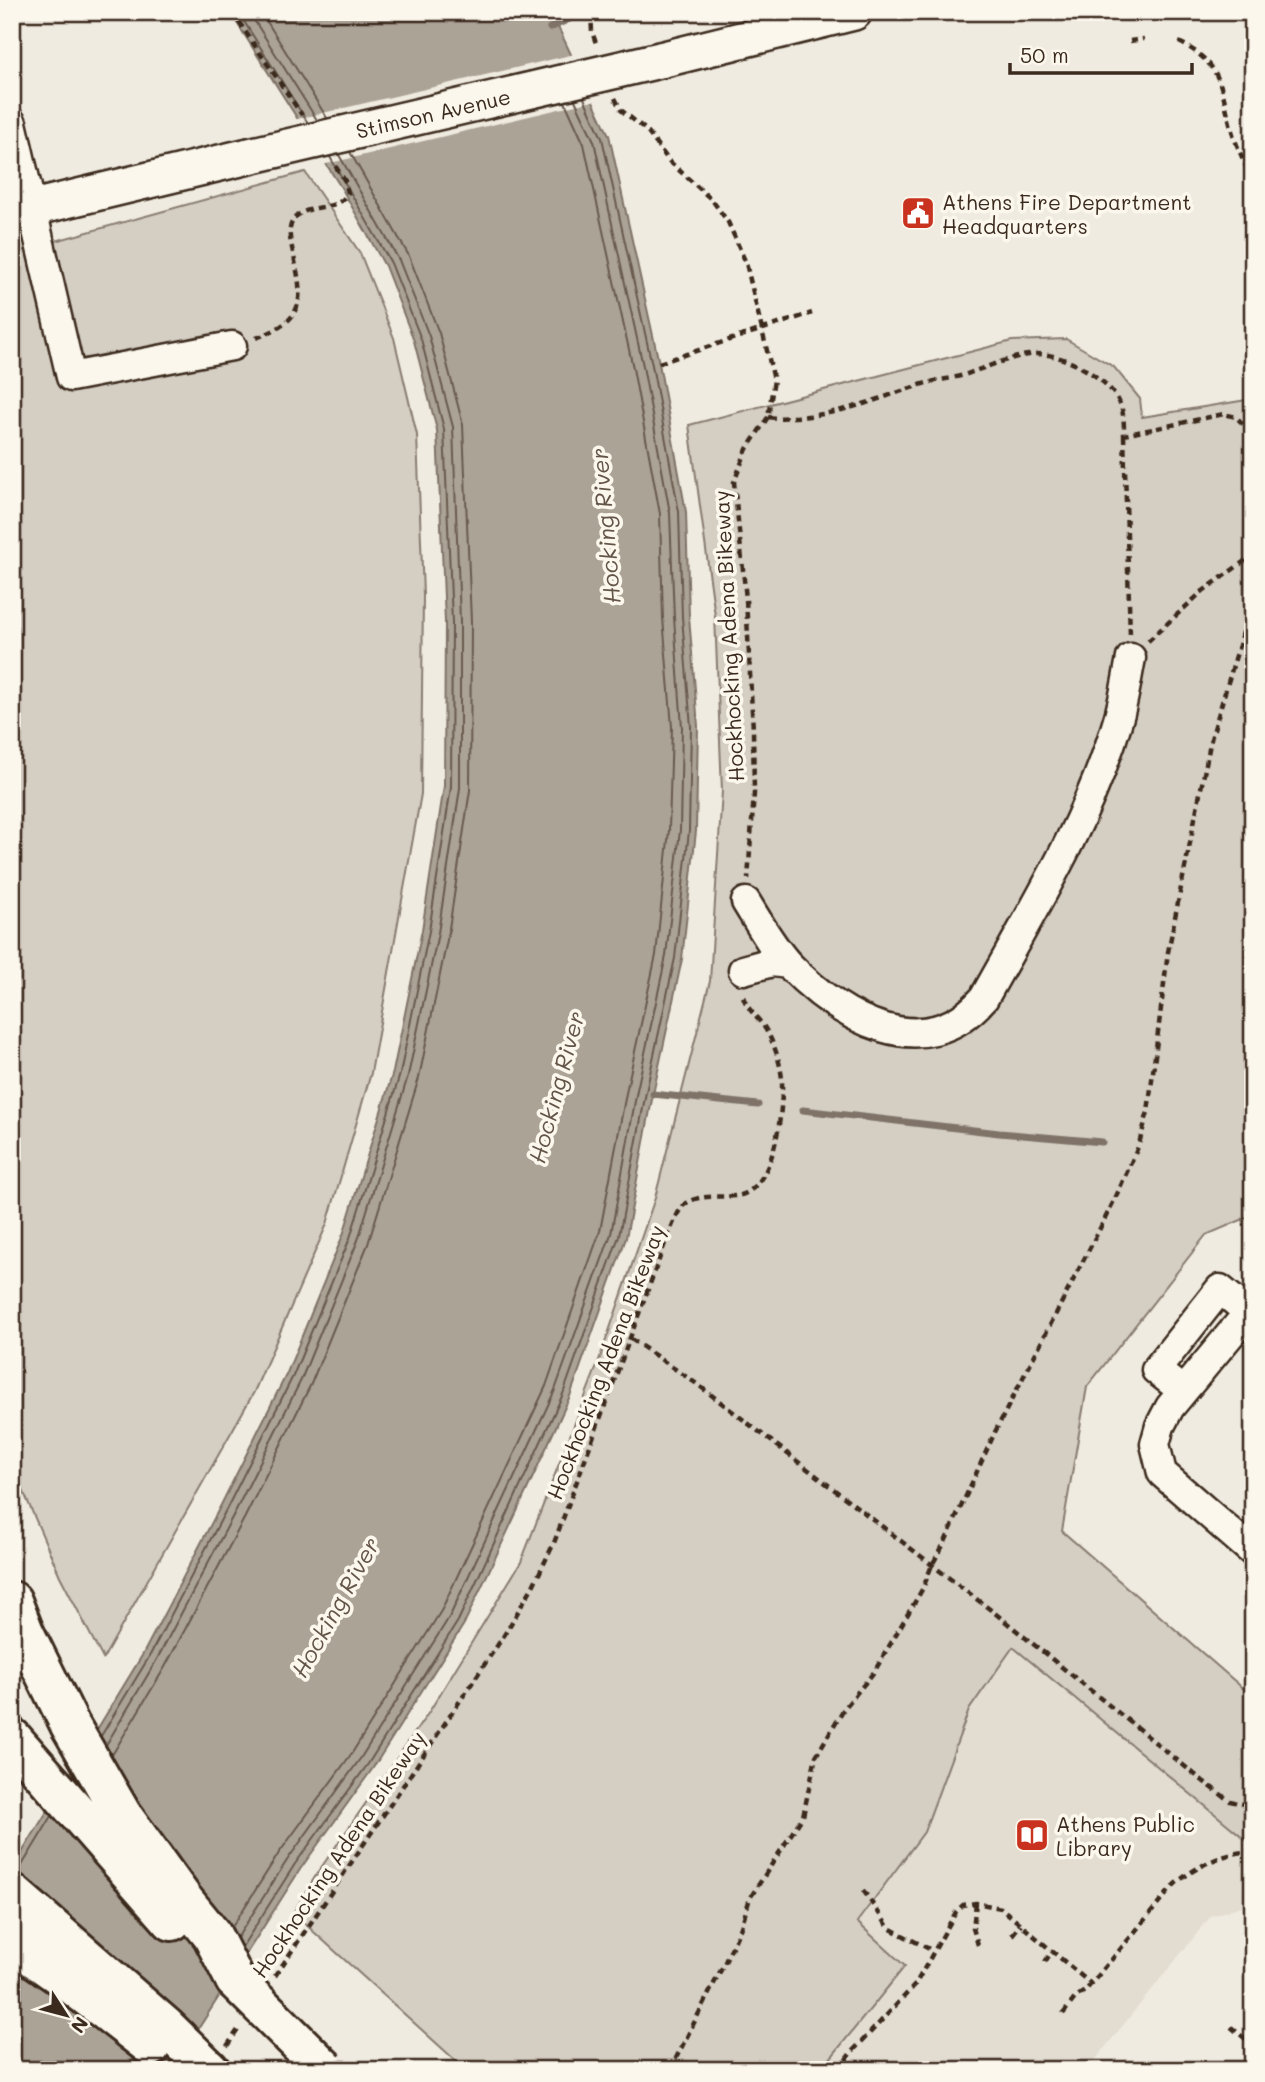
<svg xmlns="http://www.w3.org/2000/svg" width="1265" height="2082" font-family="Mali,sans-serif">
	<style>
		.built { fill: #e2dcd1 }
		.green { fill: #d5cec3; stroke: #887c70; stroke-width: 2 }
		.water { fill: #aca397; stroke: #7f7367; stroke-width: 2 }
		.pier { fill: #f0ebe0 }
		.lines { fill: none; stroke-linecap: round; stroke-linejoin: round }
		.shore { stroke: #685a4e; stroke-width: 2 }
		.stream { stroke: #7f7367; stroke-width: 7 }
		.minor-casing { stroke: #3b2a1e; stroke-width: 33 }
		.major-casing { stroke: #3b2a1e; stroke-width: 40 }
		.highway-casing { stroke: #3b2a1e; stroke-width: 44 }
		.path { stroke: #3b2a1e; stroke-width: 4.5; stroke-dasharray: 7 5; stroke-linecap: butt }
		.minor { stroke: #fbf7ec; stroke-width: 28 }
		.major { stroke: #fbf7ec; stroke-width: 35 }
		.highway { stroke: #fbf7ec; stroke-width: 38 }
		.major-bridge-casing { stroke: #3b2a1e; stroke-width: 40; stroke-linecap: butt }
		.highway-bridge-casing { stroke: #3b2a1e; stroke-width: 44; stroke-linecap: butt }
		.major-bridge { stroke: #fbf7ec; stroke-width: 35 }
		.highway-bridge { stroke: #fbf7ec; stroke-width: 38 }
		.labels { text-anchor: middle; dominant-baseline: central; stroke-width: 7; stroke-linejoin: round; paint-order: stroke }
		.street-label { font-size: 21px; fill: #3b2a1e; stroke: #fbf7ec }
		.poi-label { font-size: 21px; fill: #3b2a1e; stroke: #fbf7ec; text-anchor: start }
		.water-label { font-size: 23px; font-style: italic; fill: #635448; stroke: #fbf7ec }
	</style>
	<rect width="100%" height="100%" fill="#f0ebe0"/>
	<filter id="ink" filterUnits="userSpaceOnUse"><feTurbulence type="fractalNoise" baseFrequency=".0143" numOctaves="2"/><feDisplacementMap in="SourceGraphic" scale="14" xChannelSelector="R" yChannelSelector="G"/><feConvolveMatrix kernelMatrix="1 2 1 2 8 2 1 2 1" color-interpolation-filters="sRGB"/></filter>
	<g filter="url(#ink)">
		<path class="built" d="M 1013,1647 L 1249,1843 L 1253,1843 L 1253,1902 L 1211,1916 L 1087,2070 L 821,2070 L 905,1966 L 857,1922 L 924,1832 L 969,1710 Z"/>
		<path class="green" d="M 305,172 L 360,253 L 394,338 L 417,435 L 423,595 L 421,794 L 371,1073 L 327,1224 L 254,1392 L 103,1659 L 60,1576 L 12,1465 L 12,253 Z
			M 1066,339 L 1114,367 L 1140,399 L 1142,417 L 1253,399 L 1253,1215 L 1206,1235 L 1087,1387 L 1062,1531 L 1253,1697 L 1253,1843 L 1250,1843 L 1013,1647 L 969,1710 L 924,1832 L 857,1922 L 905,1966 L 821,2070 L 466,2070 L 293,1913 L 318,1872 L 429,1712 L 521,1562 L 597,1366 L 655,1198 L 710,981 L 722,791 L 715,616 L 689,425 L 1012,341 Z"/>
		<path class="water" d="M 230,12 L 551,12 L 609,135 L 659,363 L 686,512 L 689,617 L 698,726 L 696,831 L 682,959 L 653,1094 L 626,1238 L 570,1396 L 520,1505 L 464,1624 L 373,1768 L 301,1868 L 172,2070 L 12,2070 L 12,1869 L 143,1654 L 221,1505 L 287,1373 L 343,1235 L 393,1072 L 422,930 L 444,786 L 445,622 L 437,430 L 414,341 L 385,266 L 342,189 Z"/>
		<path class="pier" d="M 575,54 L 597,100 L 322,165 L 293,120 Z"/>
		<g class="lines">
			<path class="shore" d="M 238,12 L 308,123
				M 249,12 L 317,120
				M 261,12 L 327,118
				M 101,1736 L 149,1657 L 227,1508 L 293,1376 L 350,1238 L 400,1074 L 429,931 L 451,787 L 452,622 L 444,429 L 421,339 L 391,263 L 330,157
				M 106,1745 L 156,1661 L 235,1512 L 301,1380 L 358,1240 L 408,1076 L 438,933 L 460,788 L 460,622 L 453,427 L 429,336 L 399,260 L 339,155
				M 112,1755 L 165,1667 L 245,1517 L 311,1384 L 368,1244 L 419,1078 L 448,935 L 470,790 L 471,622 L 463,425 L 439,333 L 409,256 L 350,152
				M 12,1871 L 21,1867 L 52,1816
				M 232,1927 L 279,1853 L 352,1753 L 441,1611 L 546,1386 L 600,1231 L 627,1088 L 656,955 L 669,830 L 672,727 L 663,618 L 660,514 L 633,368 L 584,144 L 565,102
				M 237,1938 L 288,1859 L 360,1759 L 450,1616 L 555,1390 L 611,1234 L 637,1090 L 666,956 L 680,830 L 682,727 L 674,618 L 670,513 L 643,366 L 594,141 L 575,100
				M 242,1947 L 295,1864 L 368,1764 L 458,1621 L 563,1394 L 619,1236 L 646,1092 L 675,958 L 689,831 L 691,727 L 682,617 L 679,512 L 652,365 L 602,138 L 584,98"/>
			<path class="stream" d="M 550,28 L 571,18
				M 653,1094 L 758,1105
				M 803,1110 L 999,1133 L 1102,1142"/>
			<g class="minor-casing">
				<path id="minor" d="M 12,123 L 71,377 L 232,346
					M 746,902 C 759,923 772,947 789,965 C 841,1018 924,1068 984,998 C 1034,908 1089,819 1118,720 C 1124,700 1127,678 1131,658
					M 743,970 L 772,962 L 788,964
					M 1253,1307 L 1170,1407 L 1160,1426 L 1155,1444 L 1162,1473 L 1253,1552
					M 1183,1391 L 1156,1370 L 1220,1289 L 1248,1312"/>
			</g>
			<g class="major-casing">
				<path id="major" d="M 660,60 L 854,12
					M 12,213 L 249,156"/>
			</g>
			<g class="highway-casing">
				<path id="highway" d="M 12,1601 L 24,1632 L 70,1725 L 122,1815 L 182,1898 L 212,1935 L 235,1980
					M 12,1738 L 172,1921
					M 12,1893 L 165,2026 L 210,2070
					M 12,1942 L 62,1977 L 151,2046"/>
			</g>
			<path class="path" d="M 232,12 L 302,115
				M 591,12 L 592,32 L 597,46
				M 1130,41 L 1144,39
				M 1179,42 C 1223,64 1220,86 1231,127 C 1236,146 1246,165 1253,183
				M 615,98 L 621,110 L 646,130 L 669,161 L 712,200 L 728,222 L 746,263 L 774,380 L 768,417 L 747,449 L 734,482 L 746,599 L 753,730 L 754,793 L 748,879
				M 256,338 C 309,319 303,296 292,248 C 290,239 288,230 292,222 C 301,205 327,210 341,201 C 344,199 346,195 348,193 L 345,181 L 334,164
				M 659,363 L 812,313
				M 768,417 C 777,419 786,417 795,417 C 842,415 879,398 923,384 C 936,380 951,379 964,375 C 987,367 1012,356 1036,354 C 1062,353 1104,376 1117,398 C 1124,409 1124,422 1124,435 L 1224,414 L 1236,417 L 1253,434
				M 1124,435 L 1130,636
				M 1148,641 L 1203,591 L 1253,555
				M 631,1339 L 697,1384 L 996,1614 L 1203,1781 L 1230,1801 L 1253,1806
				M 863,1890 L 889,1928 L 933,1951
				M 976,1903 L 973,1928 L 978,1945
				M 1012,1935 L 1021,1924
				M 1045,1962 L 1052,1951
				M 275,1976 L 503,1637 L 533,1586 L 554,1543 L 667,1238 C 672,1228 676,1213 684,1205 C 699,1192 724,1199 741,1195 C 776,1185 783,1109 782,1079 C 780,1060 773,1039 762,1024 C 754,1014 745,1006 742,993
				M 1063,2014 L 1075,1998 L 1086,1990 L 1175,1884 C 1198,1865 1223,1853 1253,1851
				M 1231,2027 L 1248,2041
				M 227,2046 L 240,2027
				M 670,2070 L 725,1962 L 741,1927 L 750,1898 L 803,1816 L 816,1756 L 843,1710 L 874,1672 L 923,1588 L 932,1565 L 945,1542 L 995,1432 L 1114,1201 L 1138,1147 L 1148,1112 L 1168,952 L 1211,739 L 1244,629 L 1253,612
				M 839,2070 L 850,2054 L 915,1985 L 956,1912 L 963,1905 L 976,1903 L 1001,1908 L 1091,1984"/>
			<use href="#minor" class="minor"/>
			<use href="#major" class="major"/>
			<use href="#highway" class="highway"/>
			<g class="major-bridge-casing">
				<path id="major-bridge" d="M 249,156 L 660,60"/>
			</g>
			<g class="highway-bridge-casing">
				<path id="highway-bridge" d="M 235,1980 L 326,2070"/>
			</g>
			<use href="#major-bridge" class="major-bridge"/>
			<use href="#highway-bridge" class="highway-bridge"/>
		</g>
	</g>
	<defs>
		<g id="civic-square" transform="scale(1.75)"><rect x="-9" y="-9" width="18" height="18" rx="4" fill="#c8321e" stroke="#fbf7ec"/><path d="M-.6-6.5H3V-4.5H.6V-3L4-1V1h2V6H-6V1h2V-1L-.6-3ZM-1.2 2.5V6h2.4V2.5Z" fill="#fff"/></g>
		<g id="library-square" transform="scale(1.75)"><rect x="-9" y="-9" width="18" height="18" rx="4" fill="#c8321e" stroke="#fbf7ec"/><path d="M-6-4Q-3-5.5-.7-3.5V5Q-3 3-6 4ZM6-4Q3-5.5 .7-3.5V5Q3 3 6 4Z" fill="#fff"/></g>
	</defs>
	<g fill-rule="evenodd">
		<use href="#civic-square" x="918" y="213"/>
		<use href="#library-square" x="1032" y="1835"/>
	</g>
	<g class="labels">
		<g class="street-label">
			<text transform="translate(433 113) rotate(-13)">Stimson Avenue</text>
			<text transform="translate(728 636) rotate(-93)">Hockhocking Adena Bikeway</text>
			<text transform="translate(605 1362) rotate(-69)">Hockhocking Adena Bikeway</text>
			<text transform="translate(338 1854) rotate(-56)">Hockhocking Adena Bikeway</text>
		</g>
		<g class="poi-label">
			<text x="942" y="201">Athens Fire Department<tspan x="942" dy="24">Headquarters</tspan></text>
			<text x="1056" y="1823">Athens Public<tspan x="1056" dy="24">Library</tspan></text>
		</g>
		<g class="water-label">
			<text transform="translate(605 526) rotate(-95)">Hocking River</text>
			<text transform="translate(556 1087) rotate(-75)">Hocking River</text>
			<text transform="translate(335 1607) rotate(-61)">Hocking River</text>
		</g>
	</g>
	<rect width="1265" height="2082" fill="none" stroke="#fbf7ec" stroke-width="42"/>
	<rect x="21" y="21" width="1223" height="2040" fill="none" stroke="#3b2a1e" stroke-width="2.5" filter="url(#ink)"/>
	<g transform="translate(66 2015) rotate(126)" stroke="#fbf7ec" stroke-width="5" paint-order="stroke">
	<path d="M0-5L12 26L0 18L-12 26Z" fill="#3b2a1e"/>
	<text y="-10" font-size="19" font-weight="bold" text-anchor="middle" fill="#3b2a1e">N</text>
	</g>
	<path d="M1010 63v10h182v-10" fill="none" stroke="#3b2a1e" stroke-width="3.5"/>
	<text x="1020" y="63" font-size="21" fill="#3b2a1e" stroke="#fbf7ec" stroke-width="5" paint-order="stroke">50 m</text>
</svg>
